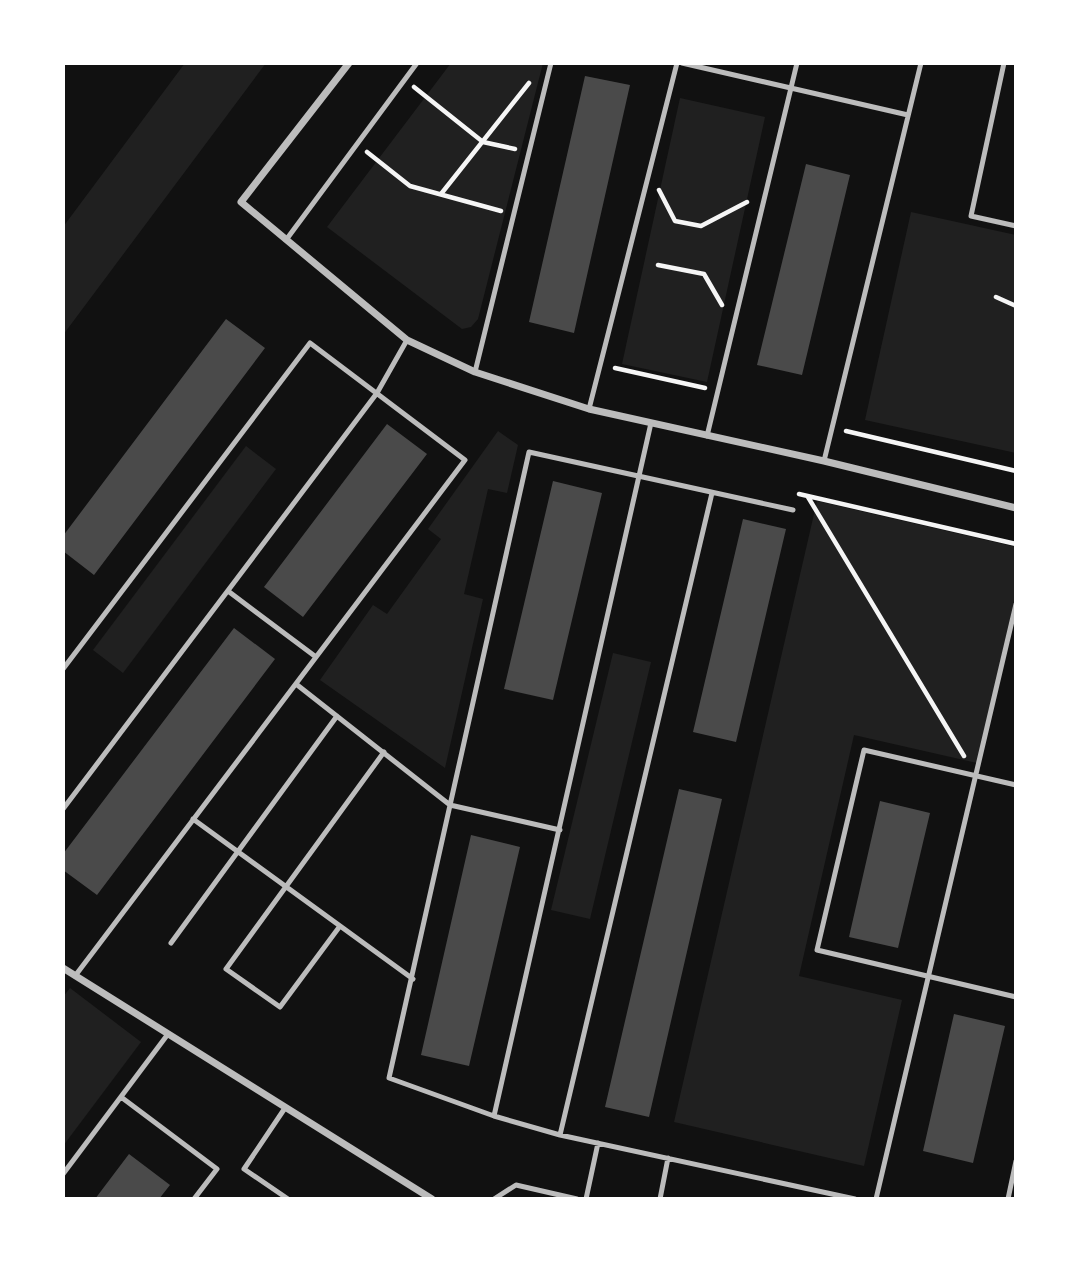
<svg xmlns="http://www.w3.org/2000/svg" width="1079" height="1262" font-family="'Alegreya Sans',sans-serif">
	<style>
		.green { fill: #202020 }
		.building { fill: #4a4a4a }
		.lines { fill: none; stroke-linecap: round; stroke-linejoin: round }
		.path { stroke: #f5f5f5; stroke-width: 4.5 }
		.service { stroke: #bcbcbc; stroke-width: 5 }
		.minor { stroke: #bcbcbc; stroke-width: 7 }
	</style>
	<rect width="100%" height="100%" fill="#111"/>
	<path class="green" d="M 185,63 L 266,63 L 63,335 L 63,227 Z
		M 451,63 L 543,63 L 478,319 L 471,327 L 462,329 L 327,227 Z
		M 680,98 L 765,117 L 707,382 L 622,364 Z
		M 911,212 L 1016,235 L 1016,453 L 865,420 Z
		M 498,431 L 518,445 L 507,493 L 488,489 L 464,594 L 483,599 L 445,768 L 320,680 L 373,605 L 387,614 L 441,539 L 428,529 Z
		M 246,446 L 276,469 L 123,673 L 93,650 Z
		M 817,501 L 1016,547 L 1016,593 L 977,763 L 854,735 L 799,976 L 902,1000 L 864,1166 L 674,1122 Z
		M 613,653 L 651,662 L 590,919 L 551,910 Z
		M 70,988 L 141,1042 L 63,1146 L 63,997 Z"/>
	<path class="building" d="M 585,76 L 630,85 L 574,333 L 529,322 Z
		M 806,164 L 850,175 L 802,375 L 757,365 Z
		M 226,319 L 265,348 L 94,575 L 63,551 L 63,536 Z
		M 387,424 L 427,454 L 303,617 L 264,587 Z
		M 553,481 L 602,493 L 553,700 L 504,689 Z
		M 743,519 L 786,529 L 736,742 L 693,732 Z
		M 234,628 L 275,659 L 97,895 L 63,870 L 63,854 Z
		M 679,789 L 722,799 L 649,1117 L 605,1107 Z
		M 880,801 L 930,813 L 898,948 L 849,937 Z
		M 471,835 L 520,847 L 469,1066 L 421,1055 Z
		M 954,1014 L 1005,1026 L 973,1163 L 923,1151 Z
		M 129,1154 L 170,1185 L 159,1199 L 95,1199 Z"/>
	<g class="lines">
		<path class="path" d="M 414,87 L 483,142 L 515,149
			M 367,152 L 410,186 L 501,211
			M 659,190 L 675,221 L 701,226 L 747,202
			M 441,194 L 529,83
			M 658,265 L 704,274 L 722,305
			M 996,297 L 1016,306
			M 615,368 L 705,388
			M 846,431 L 1016,471
			M 799,494 L 1016,544
			M 808,497 L 964,756"/>
		<path class="service" d="M 682,63 L 908,115
			M 1004,63 L 971,216 L 1016,226
			M 286,240 L 417,63
			M 475,372 L 551,63
			M 589,409 L 677,63
			M 651,423 L 494,1116 L 560,1135 L 855,1199
			M 707,436 L 797,63
			M 824,461 L 921,63
			M 228,591 L 316,657
			M 63,669 L 310,343 L 465,460 L 75,976
			M 296,684 L 450,805 L 560,830
			M 1016,785 L 864,750 L 817,950 L 1016,997
			M 63,809 L 377,393 L 407,340
			M 193,819 L 413,979
			M 340,926 L 280,1007 L 226,969 L 384,752
			M 171,943 L 337,716
			M 121,1097 L 217,1169 L 194,1199
			M 285,1108 L 244,1169 L 288,1199
			M 494,1116 L 389,1078 L 529,452 L 793,510
			M 560,1135 L 712,493
			M 63,1174 L 168,1034
			M 494,1199 L 516,1185 L 577,1199
			M 586,1199 L 598,1143
			M 660,1199 L 668,1158
			M 876,1199 L 1016,604
			M 1008,1199 L 1016,1161"/>
		<path class="minor" d="M 349,63 L 241,202 L 407,340 L 475,372 L 589,409 L 824,461 L 1016,508
			M 63,968 L 432,1199"/>
	</g>
	<rect width="1079" height="1262" fill="none" stroke="#ffffff" stroke-width="130"/>
</svg>
